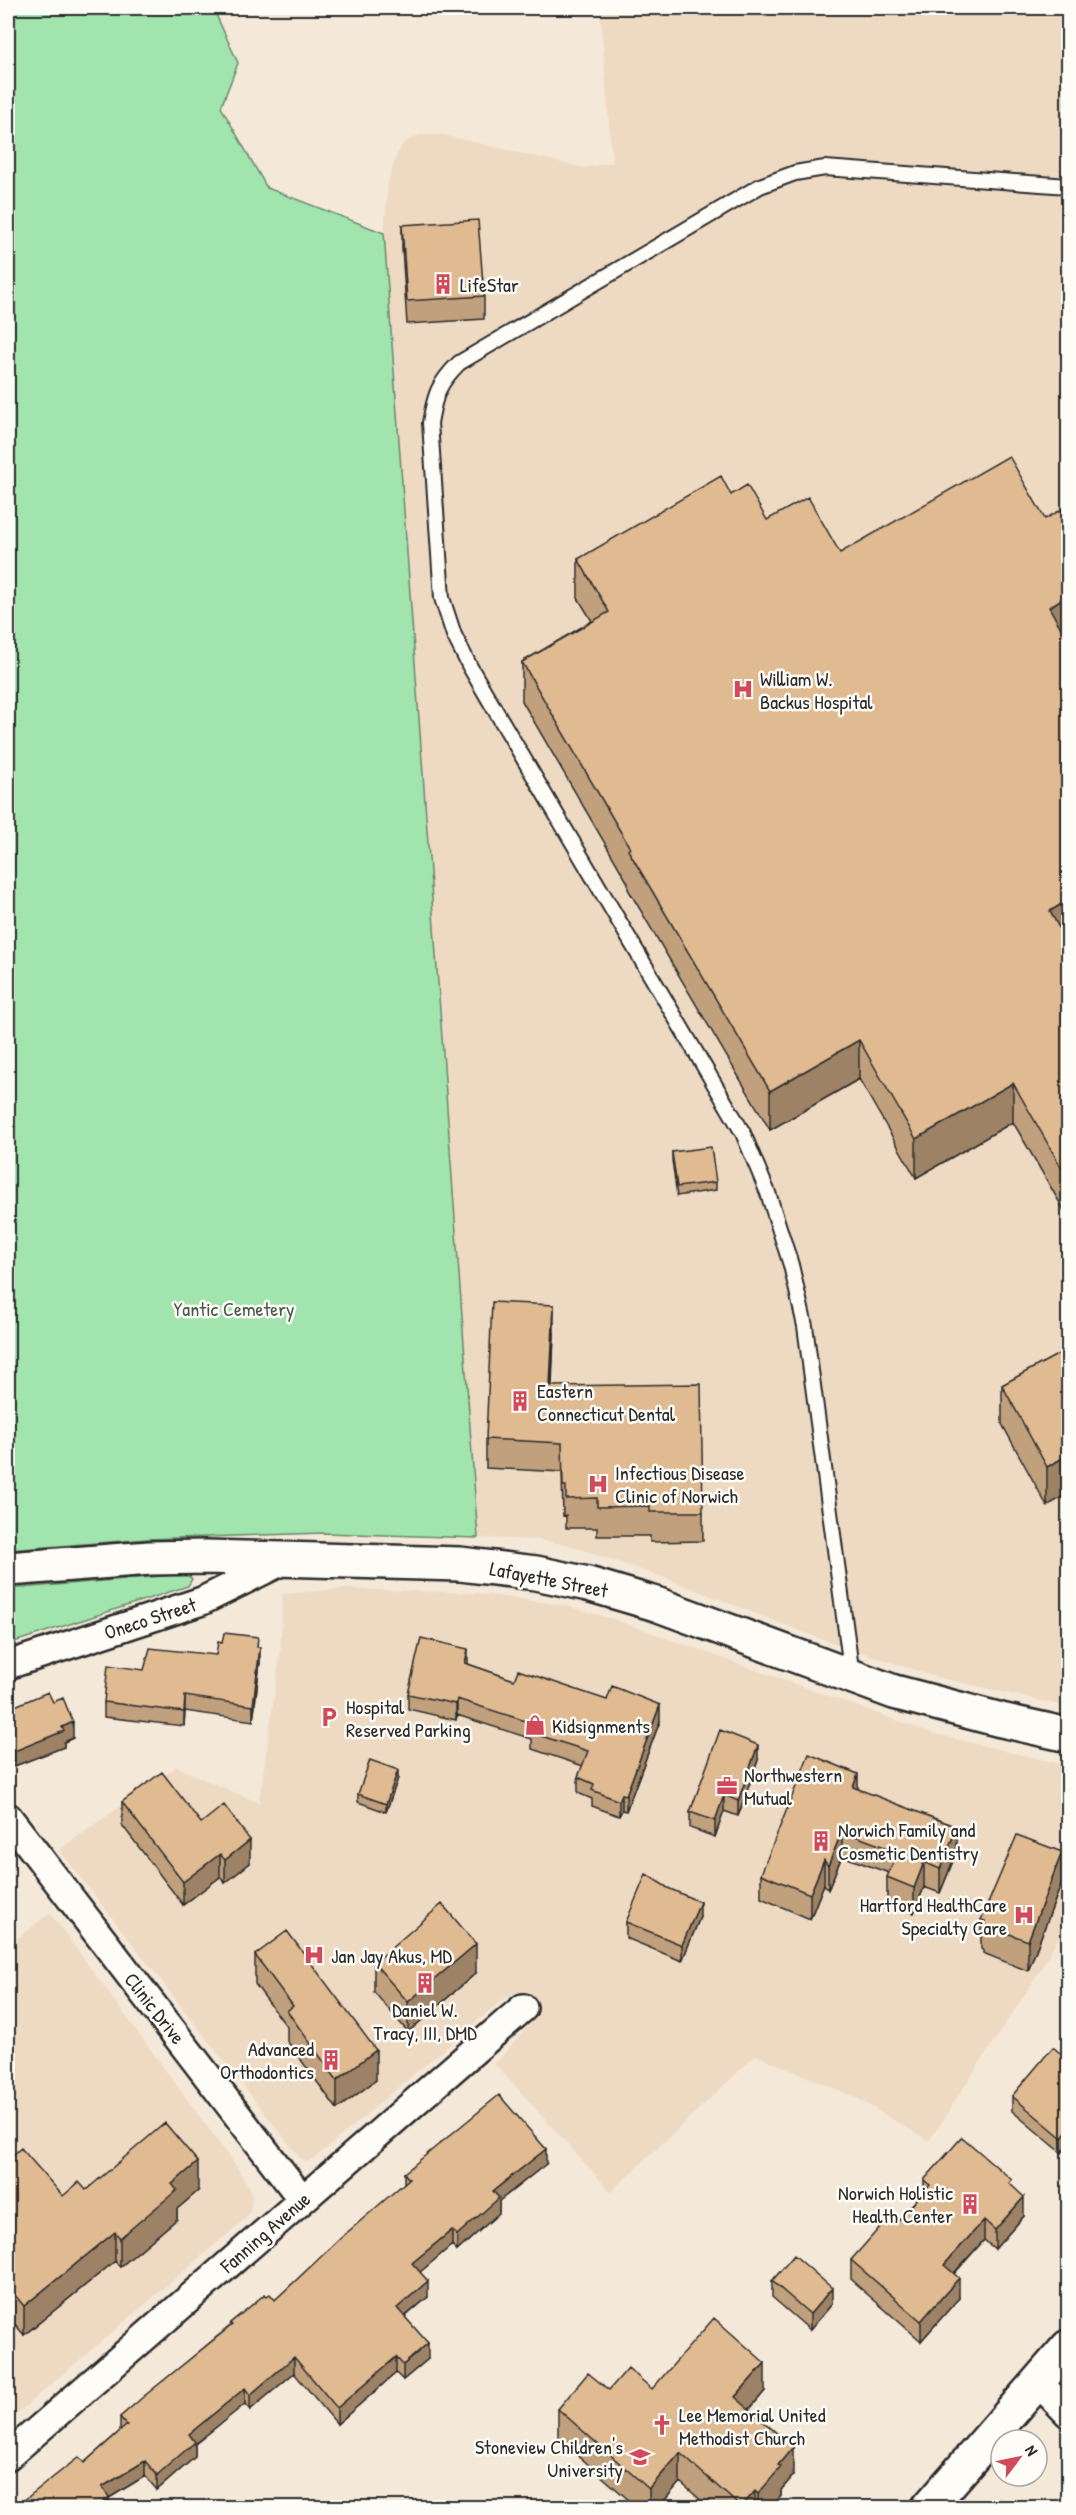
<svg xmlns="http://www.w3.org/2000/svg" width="1076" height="2515" font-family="'Patrick Hand',sans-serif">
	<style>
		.built { fill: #eedac3 }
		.green { fill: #a2e4ae; stroke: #66886c; stroke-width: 1.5 }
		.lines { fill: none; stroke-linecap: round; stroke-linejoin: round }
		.lane-casing { stroke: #2b2b2b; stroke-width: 18 }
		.street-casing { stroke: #2b2b2b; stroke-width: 32 }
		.secondary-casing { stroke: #2b2b2b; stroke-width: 38 }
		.highway-casing { stroke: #2b2b2b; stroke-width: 38 }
		.lane { stroke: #fdfcf7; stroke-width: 14 }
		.street { stroke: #fdfcf7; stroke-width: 27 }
		.secondary { stroke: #fdfcf7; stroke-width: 33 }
		.highway { stroke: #fdfcf7; stroke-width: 33 }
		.wall { fill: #c1a07d; stroke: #2b2b2b; stroke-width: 1.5 }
		.shaded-wall { fill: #9d8266; stroke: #2b2b2b; stroke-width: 1.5 }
		.building { fill: #e0ba91; stroke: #2b2b2b; stroke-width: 1.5 }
		.labels { text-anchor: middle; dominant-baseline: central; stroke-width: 5; stroke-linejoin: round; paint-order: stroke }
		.poi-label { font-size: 20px; fill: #2b2b2b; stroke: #fdfcf7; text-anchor: start }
		.park-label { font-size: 20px; fill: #49594c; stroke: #fdfcf7 }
		.street-label { font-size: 20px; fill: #2b2b2b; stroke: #fdfcf7 }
	</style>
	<rect width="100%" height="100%" fill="#f4e8d8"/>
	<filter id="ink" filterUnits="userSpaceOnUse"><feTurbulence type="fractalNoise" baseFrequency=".0167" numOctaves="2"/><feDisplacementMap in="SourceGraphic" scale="12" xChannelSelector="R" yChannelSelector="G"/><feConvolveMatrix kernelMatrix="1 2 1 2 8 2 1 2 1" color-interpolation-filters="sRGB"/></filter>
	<g filter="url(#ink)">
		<path class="built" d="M 600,8 L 1043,8 L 1068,21 L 1068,1707 L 933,1676 L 813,1636 L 668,1579 L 565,1544 L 541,1540 L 478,1538 L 384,233 L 388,182 L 397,154 L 404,143 L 419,135 L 444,135 L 584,168 L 612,162 Z
			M 341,1589 L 476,1593 L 563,1605 L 613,1619 L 935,1734 L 1068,1766 L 1068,1920 L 1040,1971 L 929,2141 L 857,2098 L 756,2055 L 611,2192 L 495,2064 L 538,2015 L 532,2002 L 519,1991 L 501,2001 L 316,2157 L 307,2162 L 300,2158 L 59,1850 L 176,1767 L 259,1803 L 280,1655 L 283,1594 Z
			M 50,1913 L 236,2166 L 250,2188 L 252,2199 L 250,2211 L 245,2219 L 8,2421 L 8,2168 L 24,2154 L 8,2133 L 8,1946 Z"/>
		<path class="green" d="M 8,8 L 213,8 L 238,63 L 221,107 L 267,188 L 384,233 L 478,1538 L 324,1533 L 147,1539 L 8,1550 Z
			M 186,1574 L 192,1579 L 188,1586 L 8,1644 L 8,1589 Z"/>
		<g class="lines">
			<g class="lane-casing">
				<path id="lane" d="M 852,1676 L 805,1326 L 791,1265 L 768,1193 L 743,1133 L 470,667 L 454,635 L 442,598 L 430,423 C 435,394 438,384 459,363 L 760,186 L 795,173 L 825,168 L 1068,186"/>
			</g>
			<g class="street-casing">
				<path id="street" d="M 8,1665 L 202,1601 L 287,1559
					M 8,1817 L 302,2199
					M 1038,2382 L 1068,2413
					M 8,2456 L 523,2008"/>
			</g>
			<g class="secondary-casing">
				<path id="secondary" d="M 8,1569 L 150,1558 L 206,1557 L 460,1564 L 536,1573 L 588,1584 L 656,1604 L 894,1692 L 1001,1720 L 1068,1735"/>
			</g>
			<g class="highway-casing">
				<path id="highway" d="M 928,2508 L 1068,2347"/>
			</g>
			<use href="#lane" class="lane"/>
			<use href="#street" class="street"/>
			<use href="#secondary" class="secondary"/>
			<use href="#highway" class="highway"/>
		</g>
		<path class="wall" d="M 402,225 L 484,296 L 484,319 L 407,324 L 402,248 Z
			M 731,495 L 767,520 L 840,553 L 1066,636 L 1066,941 L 1068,945 L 1068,1243 L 1068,1217 L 1013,1122 L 916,1178 L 859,1079 L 770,1130 L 628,889 L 628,883 L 522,701 L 522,662 L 592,621 L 578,598 L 578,559 Z
			M 672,1152 L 716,1182 L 716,1190 L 677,1196 L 672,1160 Z
			M 554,1334 L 552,1386 L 703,1512 L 703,1541 L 650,1542 L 650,1536 L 597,1536 L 597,1528 L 566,1528 L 566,1515 L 563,1516 L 562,1472 L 486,1468 L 486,1439 Z
			M 1068,1349 L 1047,1506 L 1002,1424 L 1002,1385 Z
			M 258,1647 L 260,1662 L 253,1721 L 185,1711 L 184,1726 L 104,1717 L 104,1702 L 144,1670 Z
			M 468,1664 L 514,1680 L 660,1721 L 626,1811 L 622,1810 L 619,1816 L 592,1806 L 592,1799 L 578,1793 L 578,1777 L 583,1766 L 532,1749 L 532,1739 L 457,1715 L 456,1720 L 408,1709 L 408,1694 Z
			M 53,1702 L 73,1738 L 64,1742 L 64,1747 L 12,1767 L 8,1756 L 8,1709 Z
			M 758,1760 L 738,1816 L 724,1811 L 715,1837 L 690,1828 L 690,1812 Z
			M 398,1778 L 386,1812 L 358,1802 L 358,1794 Z
			M 858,1789 L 957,1851 L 940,1893 L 924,1887 L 914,1913 L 887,1902 L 887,1877 L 889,1873 L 842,1856 L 828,1890 L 824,1884 L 810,1919 L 761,1898 L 761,1874 Z
			M 122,1802 L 201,1823 L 250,1863 L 225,1883 L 220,1877 L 183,1905 L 122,1825 Z
			M 1062,1882 L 1028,1971 L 983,1953 L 983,1950 L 981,1949 L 981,1920 Z
			M 700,1917 L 682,1961 L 626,1938 L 626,1922 Z
			M 255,1955 L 376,2080 L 337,2109 L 287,2041 L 287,2027 L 255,1984 Z
			M 374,1963 L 476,1973 L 408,2032 L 374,1992 Z
			M 1068,2060 L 1068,2145 L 1062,2153 L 1012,2111 L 1012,2096 Z
			M 8,2159 L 63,2196 L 86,2190 L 198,2191 L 177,2209 L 177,2219 L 120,2267 L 115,2261 L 24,2335 L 8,2316 Z
			M 546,2164 L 499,2201 L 499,2213 L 457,2251 L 452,2245 L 420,2272 L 428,2297 L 405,2317 L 428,2359 L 403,2380 L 396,2373 L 337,2424 L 294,2373 L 250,2410 L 245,2404 L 195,2444 L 195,2457 L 157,2490 L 145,2476 L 109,2498 L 109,2508 L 84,2463 L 120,2431 L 120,2417 L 230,2326 L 230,2323 L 267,2296 L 275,2300 L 404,2184 L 404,2173 Z
			M 924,2180 L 1012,2186 L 1024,2216 L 995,2249 L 984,2240 L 954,2274 L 959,2298 L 921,2341 L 851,2280 L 851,2260 L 896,2223 L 924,2191 Z
			M 772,2281 L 832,2304 L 810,2330 L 772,2297 Z
			M 652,2389 L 765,2391 L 750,2409 L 793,2476 L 781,2490 L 781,2496 L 771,2508 L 710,2508 L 680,2482 L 658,2508 L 638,2508 L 558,2438 L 558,2409 L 609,2390 Z"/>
		<path class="shaded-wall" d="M 1068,595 L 1068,634 L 1049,646 L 1049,607 Z
			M 1068,900 L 1068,939 L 1050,950 L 1050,911 Z
			M 859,1040 L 859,1079 L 770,1130 L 770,1091 Z
			M 1013,1083 L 1013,1122 L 916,1178 L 916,1139 Z
			M 554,1305 L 554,1334 L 550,1415 L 550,1386 Z
			M 1068,1455 L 1068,1494 L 1047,1506 L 1047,1467 Z
			M 260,1647 L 260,1662 L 253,1721 L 253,1706 Z
			M 468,1649 L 468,1665 L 465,1663 Z
			M 185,1696 L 185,1711 L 184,1726 L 184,1712 Z
			M 457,1699 L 457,1715 L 456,1720 L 456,1704 Z
			M 660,1705 L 660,1721 L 626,1811 L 626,1795 Z
			M 73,1722 L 73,1738 L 64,1742 L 64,1747 L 12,1767 L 12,1752 L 62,1727 Z
			M 758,1745 L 758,1760 L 738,1816 L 738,1801 Z
			M 398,1770 L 398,1778 L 386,1812 L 386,1804 Z
			M 858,1774 L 858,1799 L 853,1787 Z
			M 622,1794 L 622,1810 L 619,1816 L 619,1801 Z
			M 724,1795 L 724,1811 L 715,1837 L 715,1821 Z
			M 957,1827 L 957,1851 L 940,1893 L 940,1869 Z
			M 842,1831 L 842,1856 L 828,1890 L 828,1866 Z
			M 250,1840 L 250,1863 L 225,1883 L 225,1860 Z
			M 1062,1852 L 1062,1882 L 1028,1971 L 1028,1941 Z
			M 220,1854 L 220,1877 L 183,1905 L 183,1882 Z
			M 824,1860 L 824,1884 L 810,1919 L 810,1894 Z
			M 924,1862 L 924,1887 L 914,1913 L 914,1888 Z
			M 700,1902 L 700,1917 L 682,1961 L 682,1945 Z
			M 476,1944 L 476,1973 L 408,2032 L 408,2002 Z
			M 376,2050 L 376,2080 L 337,2109 L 337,2080 Z
			M 1068,2130 L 1068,2145 L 1062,2153 L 1062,2138 Z
			M 546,2149 L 546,2164 L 499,2201 L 499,2213 L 457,2251 L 457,2235 L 493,2191 Z
			M 198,2162 L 198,2191 L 177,2209 L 177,2219 L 120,2267 L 120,2238 L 172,2184 Z
			M 1024,2197 L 1024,2216 L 995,2249 L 995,2230 Z
			M 984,2220 L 984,2240 L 944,2284 L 944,2265 Z
			M 452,2230 L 452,2245 L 412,2279 L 412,2263 Z
			M 115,2232 L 115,2261 L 24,2335 L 24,2306 Z
			M 959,2278 L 959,2298 L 921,2341 L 921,2321 Z
			M 428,2281 L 428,2297 L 397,2323 L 397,2308 Z
			M 832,2288 L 832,2304 L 810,2330 L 810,2314 Z
			M 428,2343 L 428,2359 L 403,2380 L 403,2365 Z
			M 294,2357 L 294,2373 L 250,2410 L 250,2395 Z
			M 396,2357 L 396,2373 L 337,2424 L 337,2408 Z
			M 765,2363 L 765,2391 L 735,2426 L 735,2397 Z
			M 245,2388 L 245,2404 L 195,2444 L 195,2457 L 157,2490 L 157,2475 L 189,2434 Z
			M 793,2447 L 793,2476 L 781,2490 L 781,2496 L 771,2508 L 758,2508 L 758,2494 L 778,2465 Z
			M 680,2453 L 680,2482 L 658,2508 L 649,2508 L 649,2489 Z
			M 145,2461 L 145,2476 L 109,2498 L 109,2508 L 96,2508 L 102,2487 Z
			M 755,2491 L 755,2508 L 741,2508 L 741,2507 Z"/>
		<path class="building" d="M 478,220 L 484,296 L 407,301 L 402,225 Z
			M 1009,456 L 1045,519 L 1068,506 L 1068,595 L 1049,607 L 1068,641 L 1068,900 L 1050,911 L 1068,945 L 1068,1179 L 1013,1083 L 916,1139 L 859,1040 L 770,1091 L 628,850 L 630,848 L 522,662 L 609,612 L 578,559 L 721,476 L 731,495 L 747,485 L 767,520 L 808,497 L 840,553 Z
			M 711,1147 L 716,1182 L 677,1187 L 672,1152 Z
			M 492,1302 L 554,1305 L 550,1386 L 701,1384 L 703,1512 L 650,1512 L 650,1506 L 597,1507 L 597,1498 L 566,1499 L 566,1486 L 563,1486 L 562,1443 L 486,1439 Z
			M 1068,1349 L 1068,1455 L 1047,1467 L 1002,1385 Z
			M 224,1633 L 258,1637 L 257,1647 L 260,1647 L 253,1706 L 185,1696 L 184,1712 L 104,1702 L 108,1665 L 144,1670 L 150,1648 L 216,1655 L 218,1642 L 222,1643 Z
			M 421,1638 L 468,1649 L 465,1663 L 514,1680 L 518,1670 L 607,1700 L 612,1686 L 660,1705 L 626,1795 L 622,1794 L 619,1801 L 592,1790 L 594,1784 L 578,1777 L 588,1751 L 532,1733 L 535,1724 L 457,1699 L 456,1704 L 408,1694 Z
			M 48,1692 L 53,1702 L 63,1698 L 73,1722 L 62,1727 L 64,1731 L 12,1752 L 8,1740 L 8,1709 Z
			M 720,1730 L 758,1745 L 738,1801 L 724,1795 L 715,1821 L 690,1812 Z
			M 809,1754 L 858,1774 L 853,1787 L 957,1827 L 940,1869 L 924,1862 L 914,1888 L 887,1877 L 898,1852 L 842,1831 L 828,1866 L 824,1860 L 810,1894 L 761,1874 Z
			M 370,1760 L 398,1770 L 386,1804 L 358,1794 Z
			M 162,1772 L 201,1823 L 224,1805 L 250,1840 L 225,1860 L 220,1854 L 183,1882 L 122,1802 Z
			M 1017,1835 L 1062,1852 L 1028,1941 L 983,1924 L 985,1921 L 981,1920 Z
			M 646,1874 L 668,1888 L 700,1902 L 682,1945 L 626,1922 Z
			M 442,1904 L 476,1944 L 408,2002 L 374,1963 Z
			M 287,1931 L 376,2050 L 337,2080 L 287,2011 L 293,2006 L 255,1955 Z
			M 1053,2047 L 1068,2060 L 1068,2130 L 1062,2138 L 1012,2096 Z
			M 499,2095 L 546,2149 L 493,2191 L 499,2198 L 457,2235 L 452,2230 L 412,2263 L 428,2281 L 397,2308 L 428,2343 L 403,2365 L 396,2357 L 337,2408 L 294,2357 L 250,2395 L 245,2388 L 189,2434 L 195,2442 L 157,2475 L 145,2461 L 102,2487 L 109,2497 L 96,2508 L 14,2508 L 79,2457 L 84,2463 L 127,2425 L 120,2417 L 143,2397 L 232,2325 L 230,2323 L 265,2294 L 267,2296 L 270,2294 L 275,2300 L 343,2236 L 409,2179 L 404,2173 Z
			M 165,2123 L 198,2162 L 172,2184 L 177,2190 L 120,2238 L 115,2232 L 24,2306 L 8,2287 L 8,2159 L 21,2148 L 63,2196 L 79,2182 L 86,2190 Z
			M 962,2137 L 1012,2180 L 1009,2183 L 1024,2197 L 995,2230 L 984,2220 L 944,2265 L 959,2278 L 921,2321 L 851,2260 L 889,2217 L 896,2223 L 930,2185 L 924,2180 Z
			M 794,2255 L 832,2288 L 810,2314 L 772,2281 Z
			M 714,2318 L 765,2363 L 735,2397 L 793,2447 L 778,2465 L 781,2467 L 758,2494 L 755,2491 L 741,2507 L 680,2453 L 649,2489 L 558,2409 L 588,2373 L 609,2390 L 628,2368 L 652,2389 Z
			M 1000,2499 L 1010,2508 L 993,2508 Z"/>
	</g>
	<defs>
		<g id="building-bare" transform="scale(1.62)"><path d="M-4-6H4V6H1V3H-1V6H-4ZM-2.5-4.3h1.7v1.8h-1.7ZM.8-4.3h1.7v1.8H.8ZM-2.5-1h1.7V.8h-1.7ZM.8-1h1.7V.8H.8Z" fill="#d1495b" stroke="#fdfcf7" stroke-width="2.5" paint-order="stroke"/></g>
		<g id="hospital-bare" transform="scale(1.62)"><path d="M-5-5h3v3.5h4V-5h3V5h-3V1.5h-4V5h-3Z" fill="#d1495b" stroke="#fdfcf7" stroke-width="2.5" paint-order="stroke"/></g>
		<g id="parking-bare" transform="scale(1.62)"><path d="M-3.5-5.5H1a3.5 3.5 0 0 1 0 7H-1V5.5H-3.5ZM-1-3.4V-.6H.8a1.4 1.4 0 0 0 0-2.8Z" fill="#d1495b" stroke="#fdfcf7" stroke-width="2.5" paint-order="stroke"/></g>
		<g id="shop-bare" transform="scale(1.62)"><path d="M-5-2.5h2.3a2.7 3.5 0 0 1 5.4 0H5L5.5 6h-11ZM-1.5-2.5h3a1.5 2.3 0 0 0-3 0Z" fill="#d1495b" stroke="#fdfcf7" stroke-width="2.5" paint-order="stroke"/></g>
		<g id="office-bare" transform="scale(1.62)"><path d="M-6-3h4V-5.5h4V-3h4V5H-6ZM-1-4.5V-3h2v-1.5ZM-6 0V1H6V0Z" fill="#d1495b" stroke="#fdfcf7" stroke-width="2.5" paint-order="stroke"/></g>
		<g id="church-bare" transform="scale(1.62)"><path d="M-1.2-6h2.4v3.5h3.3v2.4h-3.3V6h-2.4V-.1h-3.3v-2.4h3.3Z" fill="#d1495b" stroke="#fdfcf7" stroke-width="2.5" paint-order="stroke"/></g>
		<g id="school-bare" transform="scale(1.62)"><path d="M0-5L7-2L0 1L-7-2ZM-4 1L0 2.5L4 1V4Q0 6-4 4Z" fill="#d1495b" stroke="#fdfcf7" stroke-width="2.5" paint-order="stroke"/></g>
	</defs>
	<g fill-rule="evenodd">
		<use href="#building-bare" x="443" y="284"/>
		<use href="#hospital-bare" x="743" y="689"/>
		<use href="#building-bare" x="520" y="1401"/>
		<use href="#hospital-bare" x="598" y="1484"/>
		<use href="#parking-bare" x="329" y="1717"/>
		<use href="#shop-bare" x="535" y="1725"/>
		<use href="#office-bare" x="727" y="1786"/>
		<use href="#building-bare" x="821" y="1841"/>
		<use href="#hospital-bare" x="1024" y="1915"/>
		<use href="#hospital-bare" x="314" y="1955"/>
		<use href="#building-bare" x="425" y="1983"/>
		<use href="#building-bare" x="331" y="2060"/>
		<use href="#building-bare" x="970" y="2204"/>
		<use href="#church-bare" x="662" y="2425"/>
		<use href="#school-bare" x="640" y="2457"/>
	</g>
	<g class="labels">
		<g class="poi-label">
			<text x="460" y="284">LifeStar</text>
			<text x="760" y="678">William W.<tspan x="760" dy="23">Backus Hospital</tspan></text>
			<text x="537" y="1390">Eastern<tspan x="537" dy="23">Connecticut Dental</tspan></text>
			<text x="615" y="1472">Infectious Disease<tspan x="615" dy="23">Clinic of Norwich</tspan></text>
			<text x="346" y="1706">Hospital<tspan x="346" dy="23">Reserved Parking</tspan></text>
			<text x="552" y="1725">Kidsignments</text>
			<text x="744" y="1774">Northwestern<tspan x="744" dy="23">Mutual</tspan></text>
			<text x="838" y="1829">Norwich Family and<tspan x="838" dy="23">Cosmetic Dentistry</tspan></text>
			<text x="1007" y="1904" text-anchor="end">Hartford HealthCare<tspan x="1007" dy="23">Specialty Care</tspan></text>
			<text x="331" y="1955">Jan Jay Akus, MD</text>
			<text x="425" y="2009" text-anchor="middle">Daniel W.<tspan x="425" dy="23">Tracy, III, DMD</tspan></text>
			<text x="314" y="2048" text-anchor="end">Advanced<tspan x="314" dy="23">Orthodontics</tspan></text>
			<text x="953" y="2192" text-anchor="end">Norwich Holistic<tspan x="953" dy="23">Health Center</tspan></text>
			<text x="679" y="2414">Lee Memorial United<tspan x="679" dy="23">Methodist Church</tspan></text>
			<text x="623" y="2446" text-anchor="end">Stoneview Children's<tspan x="623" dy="23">University</tspan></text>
		</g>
		<g class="park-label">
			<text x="234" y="1308">Yantic Cemetery</text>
		</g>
		<g class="street-label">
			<text transform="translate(549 1579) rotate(11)">Lafayette Street</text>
			<text transform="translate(150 1618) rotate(-18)">Oneco Street</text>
			<text transform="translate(155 2008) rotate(52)">Clinic Drive</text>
			<text transform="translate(265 2232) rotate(-41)">Fanning Avenue</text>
		</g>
	</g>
	<rect width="1076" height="2515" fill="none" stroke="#fdfcf7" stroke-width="30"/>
	<rect x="15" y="15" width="1046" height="2485" fill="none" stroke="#2b2b2b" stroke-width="2" filter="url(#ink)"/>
	<g transform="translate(1019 2458) rotate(58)"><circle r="28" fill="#fdfcf7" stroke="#a9a8a5" stroke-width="1.5"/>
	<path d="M0-4.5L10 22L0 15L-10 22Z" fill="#d1495b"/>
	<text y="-9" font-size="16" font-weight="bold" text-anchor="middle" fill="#2b2b2b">N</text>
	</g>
</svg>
